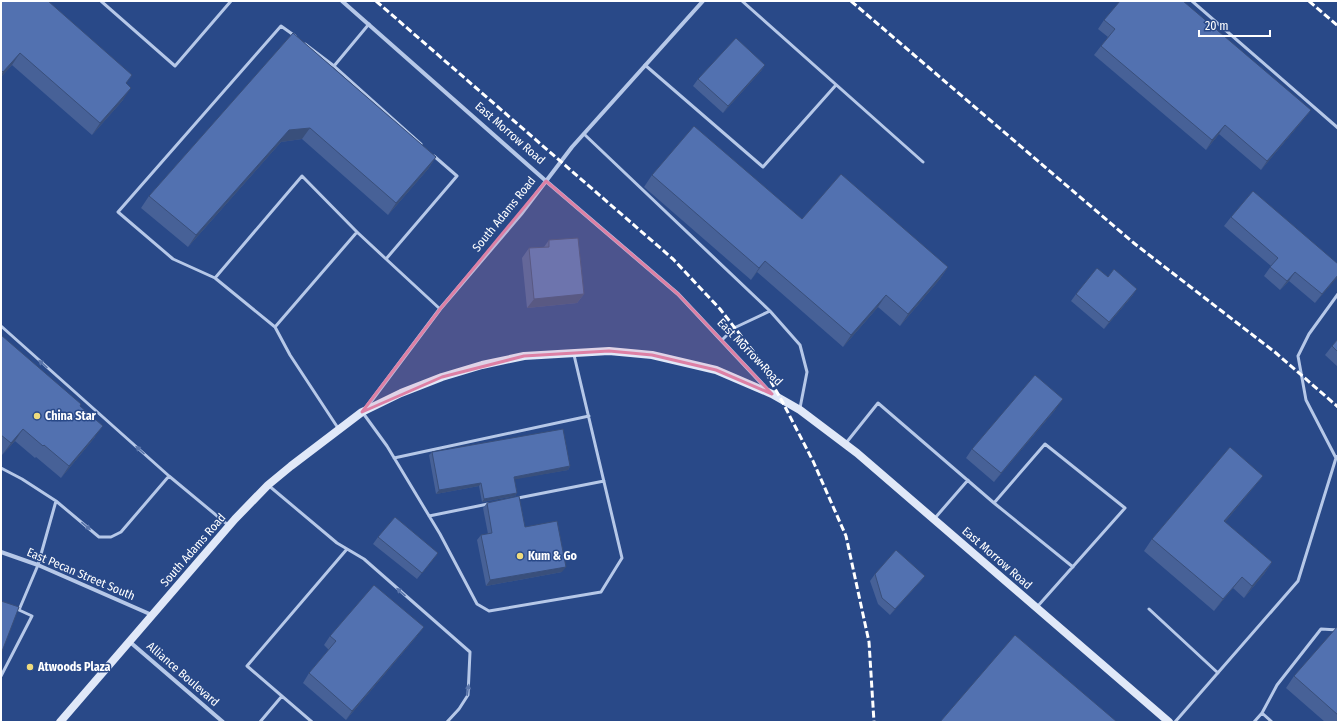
<svg xmlns="http://www.w3.org/2000/svg" width="1339" height="723" font-family="'Fira Sans Condensed',sans-serif">
	<style>
		.lines { fill: none; stroke-linecap: round; stroke-linejoin: round }
		.service { stroke: #b6c8e8; stroke-width: 3 }
		.minor { stroke: #b6c8e8; stroke-width: 4 }
		.secondary { stroke: #e0e8f8; stroke-width: 8 }
		.rail { stroke: #fff; stroke-width: 3; stroke-dasharray: 7 3; stroke-linecap: butt }
		.wall { fill: #476197 }
		.shaded-wall { fill: #394f7b }
		.building { fill: #5271b0; stroke: #394f7b }
		.oneway { fill: #5a75aa }
		.marked { fill: #dd80a5; fill-opacity: 0.2; stroke: #dd80a5; stroke-width: 3; stroke-linejoin: round }
		.poi-dot { fill: #efdb7d; stroke: #294988; stroke-width: 1.5 }
		.labels { text-anchor: middle; dominant-baseline: central; stroke-width: 3; stroke-linejoin: round; paint-order: stroke }
		.street-label { font-size: 12px; fill: #fff; stroke: #294988 }
		.poi-label { font-size: 12px; font-weight: bold; fill: #fff; stroke: #294988; text-anchor: start }
	</style>
	<rect width="100%" height="100%" fill="#294988"/>
	<g class="lines">
		<path class="service" d="M 101,1 L 175,66 L 231,1
			M 742,1 L 923,162
			M 1192,1 L 1338,128
			M 369,24 L 334,66 L 421,144
			M 305,44 L 334,66
			M 645,65 L 763,167 L 836,85
			M 584,134 L 770,311 L 800,345 L 807,372 L 800,408
			M 434,156 L 457,176 L 386,259 L 440,309
			M 215,278 L 173,259 L 118,212 L 281,26 L 295,36
			M 1,326 L 169,476 L 228,525
			M 275,327 L 357,232
			M 722,340 L 734,328 L 770,311
			M 363,413 L 387,446 L 440,534 L 477,604 L 489,611 L 601,592 L 622,558 L 574,355
			M 338,428 L 290,355 L 275,327 L 215,278 L 302,176 L 357,232 L 386,259
			M 846,443 L 878,403 L 994,503 L 1073,567
			M 394,458 L 589,416
			M 1336,458 L 1306,400 L 1298,356 L 1309,334 L 1338,294
			M 1,468 L 22,479 L 56,501 L 38,565 L 19,610 L 32,616 L 1,676
			M 268,485 L 337,543 L 364,559 L 470,652 L 468,695 L 459,709 L 447,722
			M 518,498 L 604,481
			M 56,501 L 99,537 L 111,537 L 121,532 L 169,476
			M 994,503 L 1045,444 L 1125,508 L 1037,607
			M 429,516 L 488,504
			M 935,518 L 968,480
			M 1149,609 L 1218,673
			M 1262,713 L 1277,685 L 1321,629 L 1338,630
			M 260,722 L 282,696
			M 312,722 L 247,666 L 347,549
			M 1175,722 L 1298,581 L 1336,458 L 1338,456
			M 1254,722 L 1262,713 L 1272,722"/>
		<path class="minor" d="M 342,1 L 546,181 L 678,294 L 768,390
			M 365,409 L 440,309 L 521,214 L 572,147 L 703,1
			M 1,552 L 38,565 L 152,615
			M 130,642 L 223,722"/>
		<path class="secondary" d="M 60,722 L 235,519 L 268,485 L 291,466 L 362,412 L 401,393 L 442,377 L 482,365 L 524,356 L 609,351 L 652,355 L 716,370 L 772,394 L 800,410 L 857,453 L 1169,722"/>
		<path class="rail" d="M 376,1 L 673,259 L 720,309 L 756,355 L 782,401 L 813,461 L 846,536 L 869,642 L 874,722
			M 851,1 L 1135,244 L 1276,353 L 1338,407
			M 1309,1 L 1338,26"/>
	</g>
	<path class="wall" d="M 1,1 L 126,84 L 123,100 L 92,135 L 12,65 L 1,77 Z
		M 1104,20 L 1311,110 L 1304,119 L 1261,170 L 1219,134 L 1206,150 L 1094,55 L 1108,37 L 1098,29 Z
		M 293,33 L 436,157 L 428,169 L 388,215 L 302,139 L 281,142 L 188,247 L 141,208 L 149,196 Z
		M 765,65 L 761,71 L 723,113 L 693,86 L 698,79 Z
		M 652,175 L 802,219 L 948,267 L 940,279 L 900,326 L 878,307 L 843,347 L 757,272 L 751,280 L 644,187 Z
		M 1231,217 L 1338,276 L 1315,303 L 1289,281 L 1280,290 L 1264,276 L 1271,266 L 1224,226 Z
		M 549,240 L 584,294 L 577,303 L 527,308 L 522,258 L 529,248 L 544,247 Z
		M 1108,277 L 1133,295 L 1104,329 L 1071,301 L 1076,294 Z
		M 1,335 L 80,406 L 95,437 L 61,478 L 36,457 L 35,458 L 15,441 L 2,455 L 1,454 Z
		M 1338,339 L 1338,367 L 1325,355 L 1332,346 Z
		M 1056,409 L 994,482 L 966,458 L 972,449 Z
		M 432,452 L 570,466 L 568,470 L 514,479 L 517,493 L 515,496 L 482,502 L 479,486 L 436,494 L 429,455 Z
		M 1263,476 L 1254,487 L 1225,522 L 1272,562 L 1264,574 L 1244,598 L 1233,588 L 1214,611 L 1144,551 L 1152,539 Z
		M 487,503 L 525,527 L 562,572 L 486,586 L 477,540 L 481,535 L 488,534 L 483,508 Z
		M 378,537 L 438,553 L 417,579 L 373,544 Z
		M 875,574 L 925,576 L 920,582 L 890,615 L 878,604 L 870,581 Z
		M 1338,628 L 1338,722 L 1325,722 L 1286,688 L 1294,676 Z
		M 330,636 L 417,636 L 346,720 L 303,683 L 309,673 L 329,650 L 324,645 Z"/>
	<path class="shaded-wall" d="M 20,53 L 12,65 L 1,77 L 1,75 L 3,72 Z
		M 765,65 L 761,71 L 723,113 L 728,106 Z
		M 131,88 L 123,100 L 92,135 L 100,123 Z
		M 1311,110 L 1304,119 L 1261,170 L 1267,161 Z
		M 1225,125 L 1219,134 L 1206,150 L 1212,140 Z
		M 310,128 L 302,139 L 281,142 L 188,247 L 196,235 L 289,130 Z
		M 436,157 L 428,169 L 388,215 L 396,203 Z
		M 765,261 L 757,272 L 751,280 L 759,268 Z
		M 948,267 L 940,279 L 900,326 L 908,314 Z
		M 1295,272 L 1289,281 L 1280,290 L 1287,281 Z
		M 1338,275 L 1337,278 L 1315,303 L 1322,294 Z
		M 1137,289 L 1133,295 L 1104,329 L 1109,322 Z
		M 584,294 L 577,303 L 527,308 L 534,299 Z
		M 886,295 L 878,307 L 843,347 L 851,335 Z
		M 1063,399 L 1056,409 L 994,482 L 1001,473 Z
		M 103,426 L 95,437 L 61,478 L 69,466 Z
		M 23,429 L 15,441 L 2,455 L 11,443 Z
		M 570,466 L 568,470 L 512,480 L 514,477 Z
		M 1263,476 L 1254,487 L 1216,533 L 1224,521 Z
		M 481,483 L 479,486 L 436,494 L 439,490 Z
		M 517,493 L 515,496 L 482,502 L 484,499 Z
		M 438,553 L 434,559 L 417,579 L 422,573 Z
		M 1272,562 L 1264,574 L 1244,598 L 1252,586 Z
		M 566,567 L 562,572 L 486,586 L 490,580 Z
		M 925,576 L 920,582 L 890,615 L 895,609 Z
		M 1242,577 L 1233,588 L 1214,611 L 1223,599 Z
		M 424,627 L 417,636 L 346,720 L 352,711 Z"/>
	<path class="building" d="M 1,1 L 48,1 L 132,75 L 126,83 L 131,88 L 100,123 L 20,53 L 3,72 L 1,70 Z
		M 1120,1 L 1183,1 L 1311,110 L 1267,161 L 1225,125 L 1212,140 L 1101,46 L 1115,29 L 1104,20 Z
		M 293,33 L 436,157 L 396,203 L 310,128 L 289,130 L 196,235 L 149,196 Z
		M 736,38 L 765,65 L 728,106 L 698,79 Z
		M 694,126 L 802,219 L 841,174 L 948,267 L 908,314 L 886,295 L 851,335 L 765,261 L 759,268 L 652,175 Z
		M 1253,191 L 1338,264 L 1338,275 L 1322,294 L 1295,272 L 1287,281 L 1270,267 L 1278,258 L 1231,217 Z
		M 578,238 L 584,294 L 534,299 L 529,248 L 549,247 L 549,240 Z
		M 1097,268 L 1108,277 L 1114,269 L 1137,289 L 1109,322 L 1076,294 Z
		M 1,335 L 81,404 L 80,406 L 103,426 L 69,466 L 44,445 L 43,446 L 23,429 L 11,443 L 1,435 Z
		M 1338,339 L 1338,352 L 1332,346 Z
		M 1035,375 L 1063,399 L 1001,473 L 972,449 Z
		M 563,429 L 570,466 L 514,477 L 517,493 L 484,499 L 481,483 L 439,490 L 432,452 Z
		M 1230,447 L 1263,476 L 1224,521 L 1272,562 L 1252,586 L 1242,577 L 1223,599 L 1152,539 Z
		M 519,496 L 525,527 L 557,521 L 566,567 L 490,580 L 481,535 L 492,533 L 487,503 Z
		M 395,517 L 438,553 L 422,573 L 378,537 Z
		M 896,550 L 925,576 L 895,609 L 882,598 L 875,574 Z
		M 374,585 L 424,627 L 352,711 L 309,673 L 336,641 L 330,636 Z
		M 1,601 L 19,607 L 1,654 Z
		M 1337,627 L 1338,628 L 1338,715 L 1294,676 Z
		M 1015,635 L 1117,722 L 940,722 Z"/>
	<defs><path id="oneway-solid" d="M-6-.8H1V-3.2L6.5 0L1 3.2V.8H-6Z"/></defs>
	<g class="oneway">
		<use href="#oneway-solid" transform="translate(43 364) rotate(-138)"/>
		<use href="#oneway-solid" transform="translate(140 450) rotate(-138)"/>
		<use href="#oneway-solid" transform="translate(86 526) rotate(40)"/>
		<use href="#oneway-solid" transform="translate(401 592) rotate(-139)"/>
		<use href="#oneway-solid" transform="translate(468 690) rotate(-82)"/>
	</g>
	<path class="marked" d="M 546,181 L 678,294 L 772,394 L 716,370 L 652,355 L 609,351 L 524,356 L 442,377 L 362,412 L 440,309 Z"/>
	<g class="poi-dot">
		<circle cx="37" cy="416" r="4"/>
		<circle cx="520" cy="556" r="4"/>
		<circle cx="30" cy="667" r="4"/>
	</g>
	<g class="labels">
		<g class="street-label">
			<text transform="translate(510 133) rotate(41)">East Morrow Road</text>
			<text transform="translate(504 214) rotate(-51)">South Adams Road</text>
			<text transform="translate(750 352) rotate(46)">East Morrow Road</text>
			<text transform="translate(193 550) rotate(-49)">South Adams Road</text>
			<text transform="translate(997 558) rotate(41)">East Morrow Road</text>
			<text transform="translate(81 574) rotate(23)">East Pecan Street South</text>
			<text transform="translate(183 674) rotate(41)">Alliance Boulevard</text>
		</g>
		<g class="poi-label">
			<text x="45" y="416">China Star</text>
			<text x="528" y="556">Kum &amp; Go</text>
			<text x="38" y="667">Atwoods Plaza</text>
		</g>
	</g>
	<rect width="1339" height="723" fill="none" stroke="#ffffff" stroke-width="4"/>
	<path d="M1199 30v6h71v-6" fill="none" stroke="#ffffff" stroke-width="2"/>
	<text x="1205" y="30" font-size="12" fill="#ffffff" stroke="#294988" stroke-width="3" paint-order="stroke">20 m</text>
</svg>
